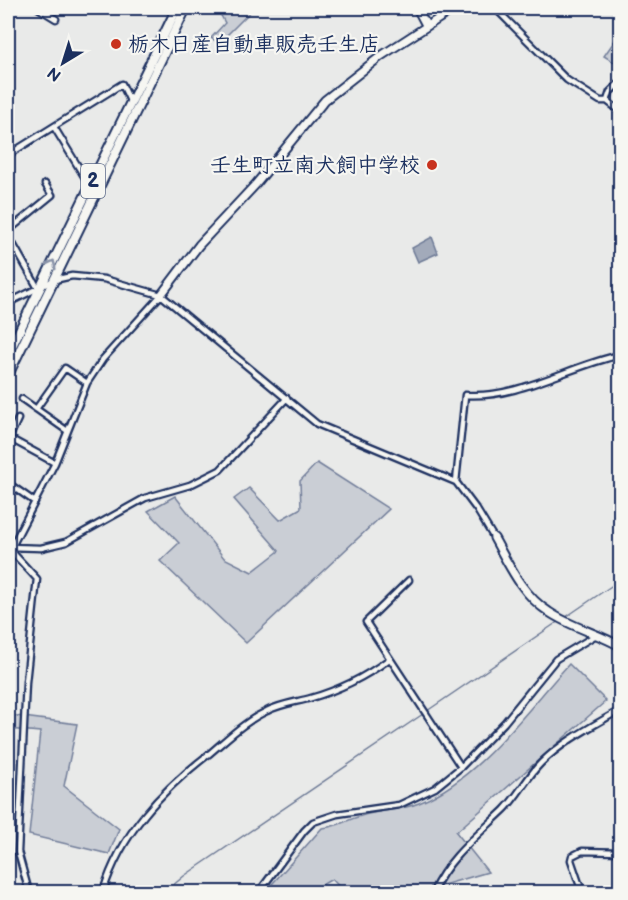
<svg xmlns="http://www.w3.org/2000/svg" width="628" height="900" font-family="'Balsamiq Sans','Klee One',sans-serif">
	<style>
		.green { fill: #caced5; stroke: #727e9a; stroke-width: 1.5 }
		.water { fill: #a2aaba; stroke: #6c7995; stroke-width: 1.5 }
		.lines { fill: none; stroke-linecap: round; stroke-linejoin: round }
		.stream { stroke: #6c7995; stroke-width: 1.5 }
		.street-casing { stroke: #1b2f5e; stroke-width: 9 }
		.secondary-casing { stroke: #1b2f5e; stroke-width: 11 }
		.primary-casing { stroke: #1b2f5e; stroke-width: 12 }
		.street { stroke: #f6f6f2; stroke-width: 4.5 }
		.secondary { stroke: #f6f6f2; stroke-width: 7 }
		.primary { stroke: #f6f6f2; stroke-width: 8 }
		.oneway { stroke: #8892a8 }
		.poi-dot { fill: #c8321e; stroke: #f6f6f2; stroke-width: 2 }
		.labels { text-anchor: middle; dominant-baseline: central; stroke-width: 4.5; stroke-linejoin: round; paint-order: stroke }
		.shield { fill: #f6f6f2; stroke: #5d6b8a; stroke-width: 1.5 }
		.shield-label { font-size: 20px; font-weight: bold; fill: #1b2f5e }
		.poi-label { font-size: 21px; font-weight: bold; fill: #1b2f5e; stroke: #f6f6f2; text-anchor: start }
	</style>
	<rect width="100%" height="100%" fill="#e9eae9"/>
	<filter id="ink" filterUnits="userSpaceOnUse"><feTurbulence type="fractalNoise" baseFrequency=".0167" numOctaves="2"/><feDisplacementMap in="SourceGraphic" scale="12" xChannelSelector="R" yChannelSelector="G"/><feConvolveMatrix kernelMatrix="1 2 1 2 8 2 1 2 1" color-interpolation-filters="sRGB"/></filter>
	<g filter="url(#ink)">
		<path class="green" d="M 223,8 L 254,8 L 219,43 L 211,38 L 225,23 L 219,12 Z
			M 620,33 L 620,66 L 604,56 Z
			M 317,463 L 389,509 L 246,643 L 160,561 L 179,543 L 148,511 L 175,496 L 224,558 L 252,572 L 279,551 L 234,499 L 249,488 L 280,520 L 301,508 L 300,481 Z
			M 569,664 L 606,701 L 456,832 L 488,872 L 419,892 L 344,892 L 332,879 L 310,892 L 265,892 L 322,828 C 341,826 345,820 361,816 C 380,810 400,811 419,803 C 479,779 526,711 569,664 Z
			M 8,715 L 77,724 L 64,786 L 119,829 L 109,854 L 29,835 L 40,732 L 8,729 Z"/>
		<path class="water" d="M 432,237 L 438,253 L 418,262 L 412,248 Z"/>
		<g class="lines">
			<path class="stream" d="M 563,619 L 620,580
				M 427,711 L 559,621
				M 165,892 L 184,876 L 423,714"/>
			<g class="street-casing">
				<path id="street" d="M 38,8 L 56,19
					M 495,8 L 567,80 L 600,101 L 607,101 L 620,111
					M 607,101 L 610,92 L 620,82
					M 54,127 L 87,181
					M 8,139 L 12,152
					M 8,155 L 122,84 L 131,103
					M 8,231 L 52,195 L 45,184
					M 8,235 L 39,290
					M 8,303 L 54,280 L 72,276 L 104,279 L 161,295 L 317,424 L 456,482 L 477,510 L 494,538
					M 22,399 L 66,430
					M 36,409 L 65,368 L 87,383
					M 18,419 L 9,438 L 55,463
					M 456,482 L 465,395 C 518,399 569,366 620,355
					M 8,483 L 35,502
					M 8,547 L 41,548 L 66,542 L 145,498 L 190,485 L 220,470 L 287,398
					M 12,547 L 14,554 L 37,579 L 26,682 L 18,852 L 29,892
					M 8,554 L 55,463 L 87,383 L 103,359 L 161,295
					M 409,580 L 366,622 L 461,767
					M 103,892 C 121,833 161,791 209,754 C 227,739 245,721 267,711 C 280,704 297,702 311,698 C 339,690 365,677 388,660
					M 259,892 L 304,831 L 313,822 L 337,814 L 399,805 L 435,788 L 461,767 L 504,723 L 556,659 L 596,635
					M 433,892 C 448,858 477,836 504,810 C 518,796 527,777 541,763 C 563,741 593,726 620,710
					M 582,892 L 571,860 L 572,856 L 582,851 L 620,852"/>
			</g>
			<g class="secondary-casing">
				<path id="secondary" d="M 417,8 L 426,25
					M 161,295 L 199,245 L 256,184 L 325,100 L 381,56 L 455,8
					M 494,538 C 509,565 522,595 549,612 C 571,627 597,633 620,646"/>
			</g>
			<g class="primary-casing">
				<path id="primary" d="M 8,354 L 177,8
					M 8,375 L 186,8"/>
			</g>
			<use href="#street" class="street"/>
			<use href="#secondary" class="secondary"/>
			<use href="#primary" class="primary"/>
		</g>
		<defs><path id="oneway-chevron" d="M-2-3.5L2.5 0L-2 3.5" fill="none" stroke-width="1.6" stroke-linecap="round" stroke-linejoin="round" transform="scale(1.5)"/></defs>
		<use class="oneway" href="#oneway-chevron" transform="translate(52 264) rotate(-64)"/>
	</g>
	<g class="poi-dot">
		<circle cx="116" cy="44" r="6"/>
		<circle cx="432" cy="165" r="6"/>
	</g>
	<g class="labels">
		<rect class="shield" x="81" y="164" width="24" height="34" rx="4.5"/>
		<g class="shield-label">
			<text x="93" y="181">2</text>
		</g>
		<g class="poi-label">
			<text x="128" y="44">栃木日産自動車販売壬生店</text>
			<text x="420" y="165" text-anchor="end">壬生町立南犬飼中学校</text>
		</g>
	</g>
	<rect width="628" height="900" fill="none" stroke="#f6f6f2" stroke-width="30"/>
	<rect x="15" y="15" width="598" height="870" fill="none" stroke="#1b2f5e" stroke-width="2" filter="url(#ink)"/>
	<g transform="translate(63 63) rotate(218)" stroke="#f6f6f2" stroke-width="4.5" paint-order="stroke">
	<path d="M0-4.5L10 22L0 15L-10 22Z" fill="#1b2f5e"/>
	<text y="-9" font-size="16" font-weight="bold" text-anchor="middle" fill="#1b2f5e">N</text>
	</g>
</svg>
